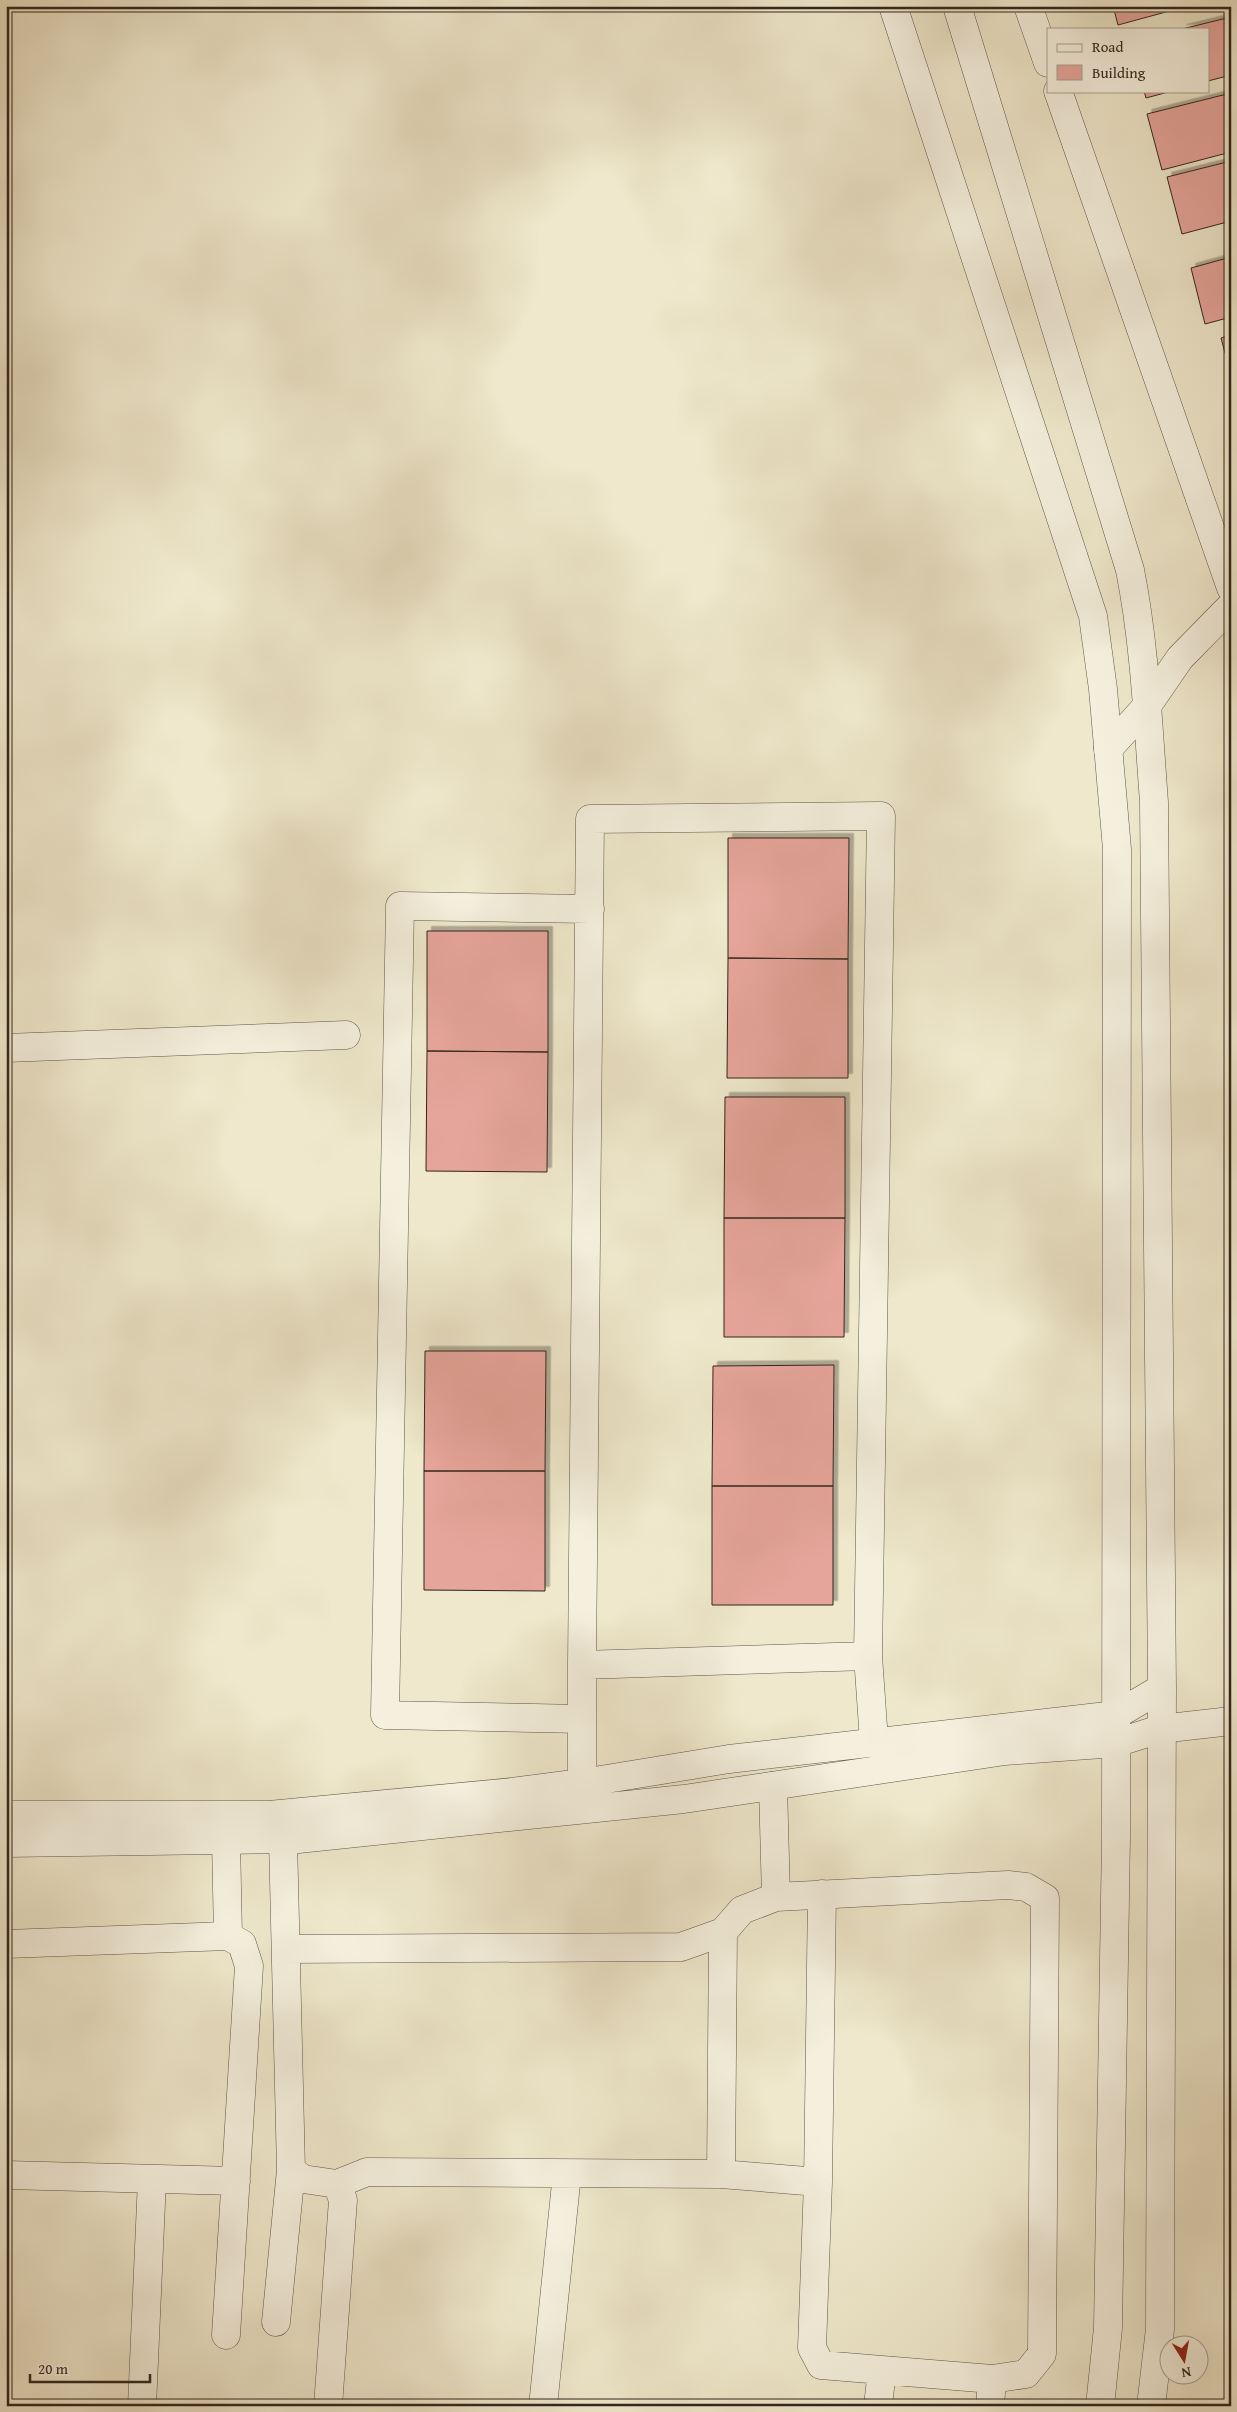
<svg xmlns="http://www.w3.org/2000/svg" width="1237" height="2412" font-family="'Gentium Book Plus',serif">
	<style>
		.building { fill: #e6a59b; stroke: #32261d; filter: url(#shadow) }
		.lines { fill: none; stroke-linecap: round; stroke-linejoin: round }
		.minor-casing { stroke: #615649; stroke-width: 29 }
		.tertiary-casing { stroke: #615649; stroke-width: 29 }
		.minor { stroke: #f5f0de; stroke-width: 28 }
		.tertiary { stroke: #f5f0de; stroke-width: 28 }
	</style>
	<defs>
		<filter id="shadow"><feDropShadow dx="4.5" dy="-4.5" stdDeviation="0" flood-color="#0004"/></filter>
	</defs>
	<rect width="100%" height="100%" fill="#efe8cc"/>
	<filter id="stains"><feTurbulence type="fractalNoise" baseFrequency=".004" numOctaves="4"/><feColorMatrix values="0 0 0 0 .2 0 0 0 0 .09 0 0 0 0 .02 0 0 0 .5 -.17"/></filter>
	<radialGradient id="worn" r=".72"><stop offset=".6" stop-color="#630" stop-opacity="0"/><stop offset="1" stop-color="#630" stop-opacity=".3"/></radialGradient>
	<path class="building" d="M 1113,6 L 1188,6 L 1118,25 Z
		M 1231,17 L 1231,75 L 1208,81 L 1208,29 L 1182,29 Z
		M 1144,91 L 1172,91 L 1146,98 Z
		M 1231,93 L 1231,152 L 1162,170 L 1147,114 Z
		M 1231,161 L 1231,221 L 1182,234 L 1167,177 Z
		M 1231,257 L 1231,317 L 1205,324 L 1191,268 Z
		M 1231,335 L 1231,375 L 1221,338 Z
		M 728,838 L 849,838 L 848,959 L 728,958 Z
		M 427,931 L 548,931 L 548,1052 L 427,1051 Z
		M 728,958 L 848,959 L 848,1078 L 727,1078 Z
		M 427,1051 L 548,1052 L 547,1172 L 426,1171 Z
		M 725,1097 L 845,1097 L 845,1218 L 724,1218 Z
		M 724,1218 L 845,1218 L 844,1337 L 724,1337 Z
		M 425,1351 L 546,1351 L 545,1471 L 424,1471 Z
		M 834,1365 L 833,1486 L 712,1486 L 713,1366 Z
		M 424,1471 L 545,1471 L 545,1591 L 424,1590 Z
		M 712,1486 L 833,1486 L 833,1605 L 712,1605 Z"/>
	<g class="lines">
		<g class="minor-casing">
			<path id="minor" d="M 1028,6 L 1048,63
				M 1058,91 L 1231,588
				M 1108,749 L 1147,706 L 1180,658 L 1231,606
				M 6,1048 L 346,1035
				M 868,1656 L 582,1665 L 590,819 L 881,816 L 868,1656 L 874,1741
				M 582,1665 L 582,1719 L 385,1715 L 400,906 L 590,909
				M 1160,1729 L 1231,1721
				M 582,1783 L 582,1719
				M 773,1786 L 776,1897
				M 283,1839 L 291,2170 L 303,2179 L 337,2184 L 343,2200 L 328,2406
				M 226,1840 L 228,1936 L 242,1944 L 249,1966 L 226,2335
				M 822,1894 L 818,2182 L 812,2348 L 821,2365 L 992,2379
				M 723,1932 L 721,2174 L 818,2182
				M 6,1944 L 228,1936
				M 287,1949 L 681,1947 L 723,1932 L 742,1910 L 776,1897 L 1008,1885 L 1026,1887 L 1045,1898 L 1042,2354 L 1026,2374 L 992,2379 L 990,2406
				M 6,2175 L 236,2181
				M 337,2184 L 367,2172 L 721,2174
				M 276,2322 L 291,2170
				M 142,2406 L 152,2180
				M 543,2406 L 567,2174
				M 878,2406 L 882,2370"/>
		</g>
		<g class="tertiary-casing">
			<path id="tertiary" d="M 893,6 L 1093,616 L 1103,689 L 1117,849 L 1116,1837 L 1108,2328 L 1100,2406
				M 957,6 L 1130,570 C 1145,646 1148,724 1154,802 L 1162,1688 L 1160,2329 L 1151,2406
				M 6,1815 L 269,1815 L 512,1792 L 582,1783 L 729,1759 L 1116,1715 L 1162,1688
				M 6,1843 L 298,1839 L 684,1799 L 1005,1751 L 1116,1743 L 1160,1729"/>
		</g>
		<use href="#minor" class="minor"/>
		<use href="#tertiary" class="tertiary"/>
	</g>
	<rect width="1237" height="2412" fill="none" stroke="#efe8cc" stroke-width="25"/>
	<rect x="8" y="8" width="1222" height="2397" fill="none" stroke="#32261d" stroke-width="2.5"/>
	<rect x="12" y="12" width="1212" height="2387" fill="none" stroke="#32261d"/>
	<rect x="1047" y="28" width="162" height="65" fill="#f5f0de" stroke="#a79f91"/>
	<rect x="1057" y="44" width="25" height="8" fill="#f5f0de" stroke="#a79f91"/>
	<text x="1092" y="52" font-size="15" fill="#32261d">Road</text>
	<rect x="1057" y="65" width="25" height="15" fill="#e6a59b" stroke="#a79f91"/>
	<text x="1092" y="78" font-size="15" fill="#32261d">Building</text>
	<g transform="translate(1184 2360) rotate(169)"><circle r="24" fill="#f5f0de" stroke="#a79f91"/>
	<path d="M0-4L9 19L0 12L-9 19Z" fill="#8f2418"/>
	<text y="-8" font-size="14" font-weight="bold" text-anchor="middle" fill="#32261d">N</text>
	</g>
	<path d="M30 2374v8h120v-8" fill="none" stroke="#32261d" stroke-width="2.5"/>
	<text x="38" y="2374" font-size="15" fill="#32261d" stroke="#f5f0de" stroke-width="4" paint-order="stroke">20 m</text>
	<rect width="100%" height="100%" filter="url(#stains)"/>
	<rect width="100%" height="100%" fill="url(#worn)"/>
</svg>
